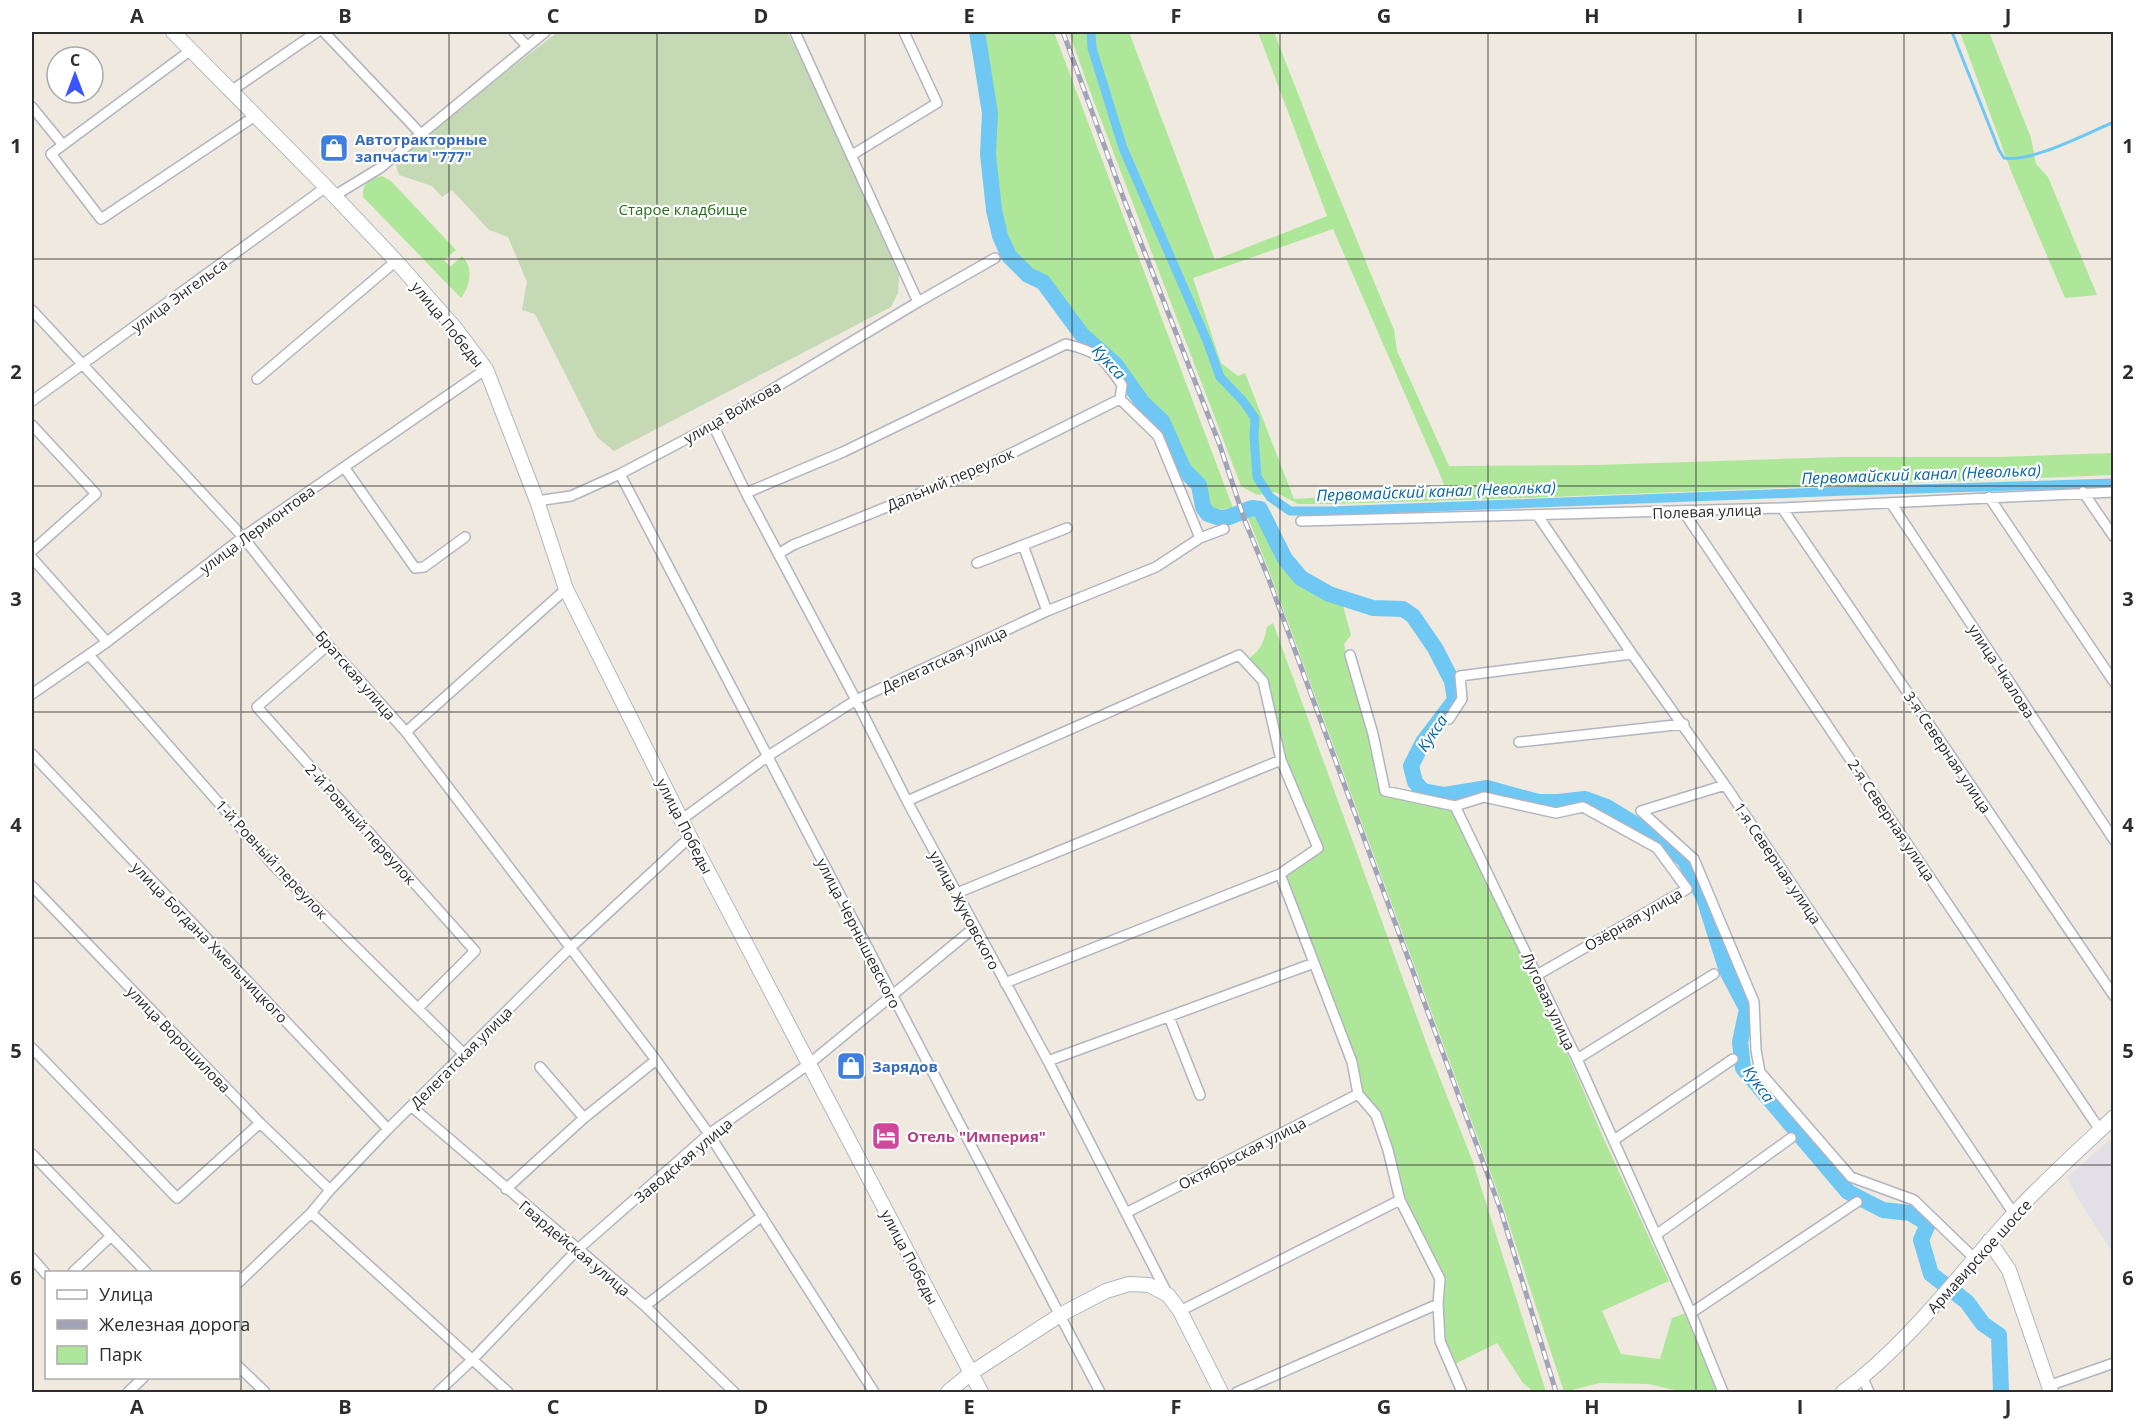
<svg xmlns="http://www.w3.org/2000/svg" width="2145" height="1424" font-family="'Open Sans',sans-serif">
	<style>
		.industrial { fill: #e2dfe7 }
		.green { fill: #afe79a; fill-rule: evenodd }
		.cemetery { fill: #c5d9b5 }
		.lines { fill: none; stroke-linecap: round; stroke-linejoin: round }
		.stream { stroke: #6fc8f4; stroke-width: 3 }
		.canal { stroke: #6fc8f4; stroke-width: 9 }
		.river { stroke: #6fc8f4; stroke-width: 16 }
		.street-casing { stroke: #b3b4c1; stroke-width: 12 }
		.secondary-casing { stroke: #b3b4c1; stroke-width: 16 }
		.street { stroke: #fff; stroke-width: 9 }
		.secondary { stroke: #fff; stroke-width: 14 }
		.rail-casing { stroke: #a1a3b8; stroke-width: 5 }
		.rail { stroke: #fff; stroke-width: 3; stroke-dasharray: 9; stroke-linecap: butt }
		.grid { fill: none; stroke: #2d2d2d; stroke-width: 1.5; stroke-opacity: 0.55 }
		.labels { text-anchor: middle; dominant-baseline: central; stroke-width: 4.5; stroke-linejoin: round; paint-order: stroke }
		.shop-label { font-size: 15px; font-weight: bold; fill: #366cbe; stroke: #fff; text-anchor: start }
		.park-label { font-size: 15px; fill: #246f18; stroke: #fff }
		.street-label { font-size: 15px; fill: #2d2d2d; stroke: #fff }
		.hotel-label { font-size: 15px; font-weight: bold; fill: #b23c85; stroke: #fff; text-anchor: start }
		.water-label { font-size: 16px; font-style: italic; fill: #0866a6; stroke: #fff }
		.neatline { fill: none; stroke: #2d2d2d; stroke-width: 2 }
		.grid-label { font-size: 20px; text-anchor: middle; font-weight: bold; fill: #2d2d2d }
	</style>
	<rect width="100%" height="100%" fill="#efe9df"/>
	<path class="industrial" d="M 2113,1137 L 2114,1247 L 2110,1249 L 2079,1200 L 2067,1177 Z"/>
	<path class="green" d="M 981,32 L 1054,32 L 1233,508 L 1214,510 L 1207,507 L 1202,485 L 1187,466 L 1166,419 L 1143,400 L 1118,360 L 1106,354 L 1084,332 L 1047,281 L 1030,272 L 1012,254 L 1003,235 L 997,209 L 993,112 Z
		M 1069,32 L 1129,32 L 1215,260 L 1327,216 L 1258,32 L 1274,32 L 1319,148 L 1394,330 L 1397,351 L 1449,466 L 1596,465 L 1840,457 L 1999,457 L 2113,453 L 2113,475 L 1526,498 L 1331,504 L 1298,504 L 1275,492 L 1257,495 L 1241,486 L 1088,86 ZM 1333,229 L 1442,479 L 1444,486 L 1442,490 L 1294,499 L 1245,373 L 1238,376 L 1221,363 L 1193,278 Z
		M 1960,32 L 1989,32 L 2031,138 L 2036,164 L 2048,177 L 2097,295 L 2065,298 L 2011,171 Z
		M 382,176 L 391,181 L 456,250 L 444,260 L 450,267 L 462,256 C 474,268 470,286 461,298 L 363,197 C 362,183 369,179 382,176 Z
		M 1253,513 L 1260,515 L 1290,574 L 1313,590 L 1342,602 L 1351,635 L 1344,644 L 1354,685 L 1371,736 L 1383,790 L 1388,796 L 1452,810 L 1561,1038 L 1603,1137 L 1669,1281 L 1602,1311 L 1621,1354 L 1660,1359 L 1672,1318 L 1686,1313 L 1718,1390 L 1717,1392 L 1683,1392 L 1648,1384 L 1600,1383 L 1564,1392 L 1504,1209 L 1271,576 L 1247,515 Z
		M 1273,623 L 1430,1053 L 1473,1162 L 1546,1392 L 1534,1392 L 1523,1383 L 1497,1343 L 1455,1364 L 1445,1339 L 1441,1308 L 1443,1280 L 1405,1198 L 1391,1148 L 1379,1113 L 1362,1092 L 1360,1075 L 1355,1059 L 1284,876 L 1321,851 L 1320,840 L 1285,758 L 1270,688 L 1259,670 L 1248,659 C 1261,650 1264,642 1267,627 Z"/>
	<path class="cemetery" d="M 558,32 L 787,32 L 821,94 L 899,275 L 898,293 L 891,307 L 614,451 L 597,437 L 535,314 L 522,310 L 527,282 L 508,237 L 489,230 L 452,190 L 442,197 L 432,186 L 399,175 L 395,162 L 401,152 Z"/>
	<g class="lines">
		<path class="stream" d="M 1952,32 L 1999,150 L 2004,158 C 2031,163 2087,133 2114,122"/>
		<path class="canal" d="M 1091,32 L 1092,48 L 1123,148 L 1207,341 L 1220,377 L 1243,401 L 1255,418 L 1254,436 L 1257,477 L 1270,497 L 1290,511 L 1330,511 L 1846,491 L 2114,483"/>
		<path class="river" d="M 977,32 L 990,113 L 988,154 L 994,210 L 1000,236 L 1009,256 L 1028,275 L 1043,282 L 1082,335 L 1115,364 L 1142,402 L 1162,421 L 1184,470 L 1199,485 L 1203,507 L 1208,514 L 1220,518 L 1229,517 L 1252,508 L 1260,509 L 1285,559 L 1301,578 L 1329,594 L 1373,608 L 1403,609 L 1413,616 L 1435,648 L 1452,681 L 1455,700 L 1423,742 L 1411,766 L 1415,782 L 1423,791 L 1445,795 L 1487,788 L 1538,802 L 1558,802 L 1585,799 L 1607,807 L 1651,834 L 1684,859 L 1704,898 L 1727,971 L 1747,1009 L 1740,1042 L 1743,1068 L 1848,1192 L 1883,1210 L 1910,1213 L 1928,1224 L 1921,1240 L 1931,1274 L 1967,1302 L 1983,1324 L 1999,1335 L 2001,1392"/>
		<g class="street-casing">
			<path id="street" d="M 324,32 L 420,133
				M 514,32 L 527,46
				M 231,91 L 317,32
				M 32,107 L 63,145 L 51,154 L 101,219 L 255,116
				M 63,145 L 191,50
				M 852,155 L 937,103 L 904,32
				M 334,196 L 380,168 L 545,32
				M 918,302 L 995,258
				M 32,310 L 243,537 L 328,645 L 406,732 L 656,1060 L 709,1134 L 874,1392
				M 257,379 L 396,261
				M 32,401 L 326,187
				M 32,425 L 96,494 L 32,551
				M 713,425 L 746,493 L 856,700 L 907,801 L 1048,1061 L 1168,1295
				M 344,467 L 415,568 L 424,567 L 465,537
				M 620,474 L 1100,1392
				M 2083,492 L 2114,537
				M 746,493 L 843,452 L 1066,344 C 1098,352 1103,357 1122,385 L 1120,399 L 1158,436 L 1200,538
				M 1989,497 L 2114,682
				M 537,501 L 571,496 L 620,474 L 713,425 L 918,302 L 795,32
				M 1891,503 L 2114,840
				M 1782,508 L 2114,996
				M 1683,511 L 2100,1130
				M 1538,516 L 1632,654 L 1725,785 L 2014,1214
				M 1301,521 L 1782,508 L 2114,492
				M 1023,545 L 1047,611
				M 778,554 L 793,545 L 978,470 L 1120,399
				M 32,558 L 107,642
				M 977,563 L 1067,528
				M 328,645 L 257,707 L 475,951 L 418,1008
				M 89,655 L 275,867 L 464,1054
				M 1350,655 L 1373,734 L 1385,791 L 1455,806 L 1577,1059 L 1691,1313 L 1723,1392
				M 32,694 L 107,642 L 243,537 L 486,369
				M 1449,719 L 1462,699 L 1460,676 L 1632,654
				M 406,732 L 566,589
				M 1519,742 L 1684,724
				M 32,754 L 388,1129
				M 907,801 L 1239,655 L 1263,681 L 1281,760 L 1318,848 L 1280,874 L 1005,983
				M 1455,806 L 1484,797 L 1556,813 L 1583,807 L 1657,848 L 1687,889 L 1537,975
				M 1641,811 L 1694,859 L 1754,1002 L 1756,1050 L 1760,1072 L 1851,1177 L 1914,1200 L 1974,1258
				M 1641,811 L 1725,785
				M 681,820 L 768,756 L 856,700 L 1047,611 L 1156,567 L 1200,538 L 1224,529
				M 1280,874 L 1352,1062 L 1358,1094 L 1376,1115 L 1388,1150 L 1400,1200 L 1440,1279 L 1438,1304 L 1440,1341 L 1462,1392
				M 32,886 L 260,1123 L 330,1190
				M 957,893 L 1281,760
				M 1169,1017 L 1200,1095
				M 32,1048 L 177,1198 L 260,1123
				M 1577,1059 L 1714,974
				M 1048,1061 L 1314,963
				M 540,1067 L 584,1118
				M 412,1107 L 645,1306 L 734,1392
				M 1614,1140 L 1733,1059
				M 32,1154 L 146,1272
				M 506,1189 L 584,1118 L 656,1060
				M 311,1213 L 508,1392
				M 1126,1213 L 1358,1094
				M 1656,1235 L 1791,1138
				M 32,1258 L 46,1274
				M 73,1272 L 111,1236
				M 238,1283 L 311,1213 L 330,1190 L 388,1129 L 570,948 L 690,837
				M 645,1306 L 762,1216
				M 1180,1311 L 1400,1200
				M 1691,1313 L 1857,1202
				M 238,1366 L 265,1392
				M 1863,1378 L 1869,1392
				M 2048,1386 L 2114,1363
				M 128,1392 L 143,1378
				M 438,1392 L 472,1360 L 577,1250 L 709,1134 L 809,1064 L 975,927
				M 1237,1392 L 1438,1304"/>
		</g>
		<g class="secondary-casing">
			<path id="secondary" d="M 173,32 L 326,187 L 396,261 L 455,328 L 486,369 L 537,501 L 566,589 L 690,837 L 981,1392
				M 1989,1241 L 2009,1270 L 2051,1392
				M 948,1392 L 971,1373 L 1060,1315 L 1106,1291 L 1129,1284 L 1149,1285 L 1168,1295 L 1180,1311 L 1221,1392
				M 1843,1392 C 1908,1344 1957,1277 2011,1217 C 2043,1182 2079,1150 2114,1117"/>
		</g>
		<use href="#street" class="street"/>
		<use href="#secondary" class="secondary"/>
		<g class="rail-casing">
			<path id="rail" d="M 1063,32 L 1123,197 L 1219,443 L 1245,521 L 1268,577 L 1501,1211 L 1556,1392"/>
		</g>
		<use href="#rail" class="rail"/>
	</g>
	<path class="grid" d="M 241,32 L 241,1392M 449,32 L 449,1392M 657,32 L 657,1392M 865,32 L 865,1392M 1072,32 L 1072,1392M 1280,32 L 1280,1392M 1488,32 L 1488,1392M 1696,32 L 1696,1392M 1904,32 L 1904,1392M 32,259 L 2114,259M 32,486 L 2114,486M 32,712 L 2114,712M 32,938 L 2114,938M 32,1165 L 2114,1165"/>
	<defs>
		<g id="shop-square" transform="scale(1.5)"><rect x="-9" y="-9" width="18" height="18" rx="4" fill="#3f7fe0" stroke="#fff"/><path d="M-5-2.5h2.3a2.7 3.5 0 0 1 5.4 0H5L5.5 6h-11ZM-1.5-2.5h3a1.5 2.3 0 0 0-3 0Z" fill="#fff"/></g>
		<g id="hotel-square" transform="scale(1.5)"><rect x="-9" y="-9" width="18" height="18" rx="4" fill="#d1479c" stroke="#fff"/><path d="M-6-4.5h1.5V1H6V5H4.5V3h-9V5H-6ZM-4 0a1.8 1.8 0 1 1 3.6 0ZM.5 0V-2.5h3Q6-2.5 6 0Z" fill="#fff"/></g>
	</defs>
	<g fill-rule="evenodd">
		<use href="#shop-square" x="334" y="148"/>
		<use href="#shop-square" x="851" y="1066"/>
		<use href="#hotel-square" x="886" y="1136"/>
	</g>
	<g class="labels">
		<g class="shop-label">
			<text x="355" y="139">Автотракторные<tspan x="355" dy="17">запчасти "777"</tspan></text>
			<text x="872" y="1066">Зарядов</text>
		</g>
		<g class="park-label">
			<text x="683" y="209">Старое кладбище</text>
		</g>
		<g class="street-label">
			<text transform="translate(179 295) rotate(-36)">улица Энгельса</text>
			<text transform="translate(448 324) rotate(51)">улица Победы</text>
			<text transform="translate(732 412) rotate(-30)">улица Войкова</text>
			<text transform="translate(950 479) rotate(-23)">Дальний переулок</text>
			<text transform="translate(1707 511) rotate(-2)">Полевая улица</text>
			<text transform="translate(257 529) rotate(-36)">улица Лермонтова</text>
			<text transform="translate(944 659) rotate(-25)">Делегатская улица</text>
			<text transform="translate(2002 671) rotate(57)">улица Чкалова</text>
			<text transform="translate(356 675) rotate(49)">Братская улица</text>
			<text transform="translate(1948 752) rotate(56)">3-я Северная улица</text>
			<text transform="translate(1892 820) rotate(56)">2-я Северная улица</text>
			<text transform="translate(361 824) rotate(48)">2-й Ровный переулок</text>
			<text transform="translate(685 826) rotate(63)">улица Победы</text>
			<text transform="translate(272 859) rotate(47)">1-й Ровный переулок</text>
			<text transform="translate(1778 863) rotate(56)">1-я Северная улица</text>
			<text transform="translate(965 910) rotate(62)">улица Жуковского</text>
			<text transform="translate(1633 919) rotate(-30)">Озёрная улица</text>
			<text transform="translate(859 933) rotate(63)">улица Чернышевского</text>
			<text transform="translate(210 942) rotate(46)">улица Богдана Хмельницкого</text>
			<text transform="translate(1549 1001) rotate(65)">Луговая улица</text>
			<text transform="translate(179 1039) rotate(46)">улица Ворошилова</text>
			<text transform="translate(461 1057) rotate(-45)">Делегатская улица</text>
			<text transform="translate(1242 1153) rotate(-27)">Октябрьская улица</text>
			<text transform="translate(683 1160) rotate(-40)">Заводская улица</text>
			<text transform="translate(575 1248) rotate(40)">Гвардейская улица</text>
			<text transform="translate(1979 1256) rotate(-48)">Армавирское шоссе</text>
			<text transform="translate(910 1257) rotate(62)">улица Победы</text>
		</g>
		<g class="hotel-label">
			<text x="907" y="1136">Отель "Империя"</text>
		</g>
		<g class="water-label">
			<text transform="translate(1109 362) rotate(47)">Кукса</text>
			<text transform="translate(1921 474) rotate(-2)">Первомайский канал (Неволька)</text>
			<text transform="translate(1436 491) rotate(-2)">Первомайский канал (Неволька)</text>
			<text transform="translate(1432 733) rotate(-56)">Кукса</text>
			<text transform="translate(1759 1084) rotate(54)">Кукса</text>
		</g>
	</g>
	<rect width="2145" height="1424" fill="none" stroke="#ffffff" stroke-width="66"/>
	<rect x="45" y="1271" width="195" height="108" fill="#ffffff" stroke="#ababab" stroke-width="1.5"/>
	<rect x="57" y="1290" width="30" height="9" fill="#ffffff" stroke="#ababab" stroke-width="1.5"/>
	<text x="99" y="1301" font-size="18" fill="#2d2d2d">Улица</text>
	<rect x="57" y="1320" width="30" height="9" fill="#a1a3b8" stroke="#ababab" stroke-width="1.5"/>
	<text x="99" y="1331" font-size="18" fill="#2d2d2d">Железная дорога</text>
	<rect x="57" y="1346" width="30" height="18" fill="#afe79a" stroke="#ababab" stroke-width="1.5"/>
	<text x="99" y="1361" font-size="18" fill="#2d2d2d">Парк</text>
	<g transform="translate(75 75)"><circle r="28" fill="#ffffff" stroke="#ababab" stroke-width="1.5"/>
	<path d="M0-4.5L10 22L0 15L-10 22Z" fill="#3c54ff"/>
	<text y="-9" font-size="16" font-weight="bold" text-anchor="middle" fill="#2d2d2d">С</text>
	</g>
	<rect x="33" y="33" width="2079" height="1358" class="neatline"/>
	<g class="grid-label">
		<text x="137" y="23">A</text>
		<text x="345" y="23">B</text>
		<text x="553" y="23">C</text>
		<text x="761" y="23">D</text>
		<text x="969" y="23">E</text>
		<text x="1176" y="23">F</text>
		<text x="1384" y="23">G</text>
		<text x="1592" y="23">H</text>
		<text x="1800" y="23">I</text>
		<text x="2008" y="23">J</text>
		<text x="16" y="153">1</text>
		<text x="2128" y="153">1</text>
		<text x="16" y="379">2</text>
		<text x="2128" y="379">2</text>
		<text x="16" y="606">3</text>
		<text x="2128" y="606">3</text>
		<text x="16" y="832">4</text>
		<text x="2128" y="832">4</text>
		<text x="16" y="1058">5</text>
		<text x="2128" y="1058">5</text>
		<text x="16" y="1285">6</text>
		<text x="2128" y="1285">6</text>
		<text x="137" y="1414">A</text>
		<text x="345" y="1414">B</text>
		<text x="553" y="1414">C</text>
		<text x="761" y="1414">D</text>
		<text x="969" y="1414">E</text>
		<text x="1176" y="1414">F</text>
		<text x="1384" y="1414">G</text>
		<text x="1592" y="1414">H</text>
		<text x="1800" y="1414">I</text>
		<text x="2008" y="1414">J</text>
	</g>
</svg>
